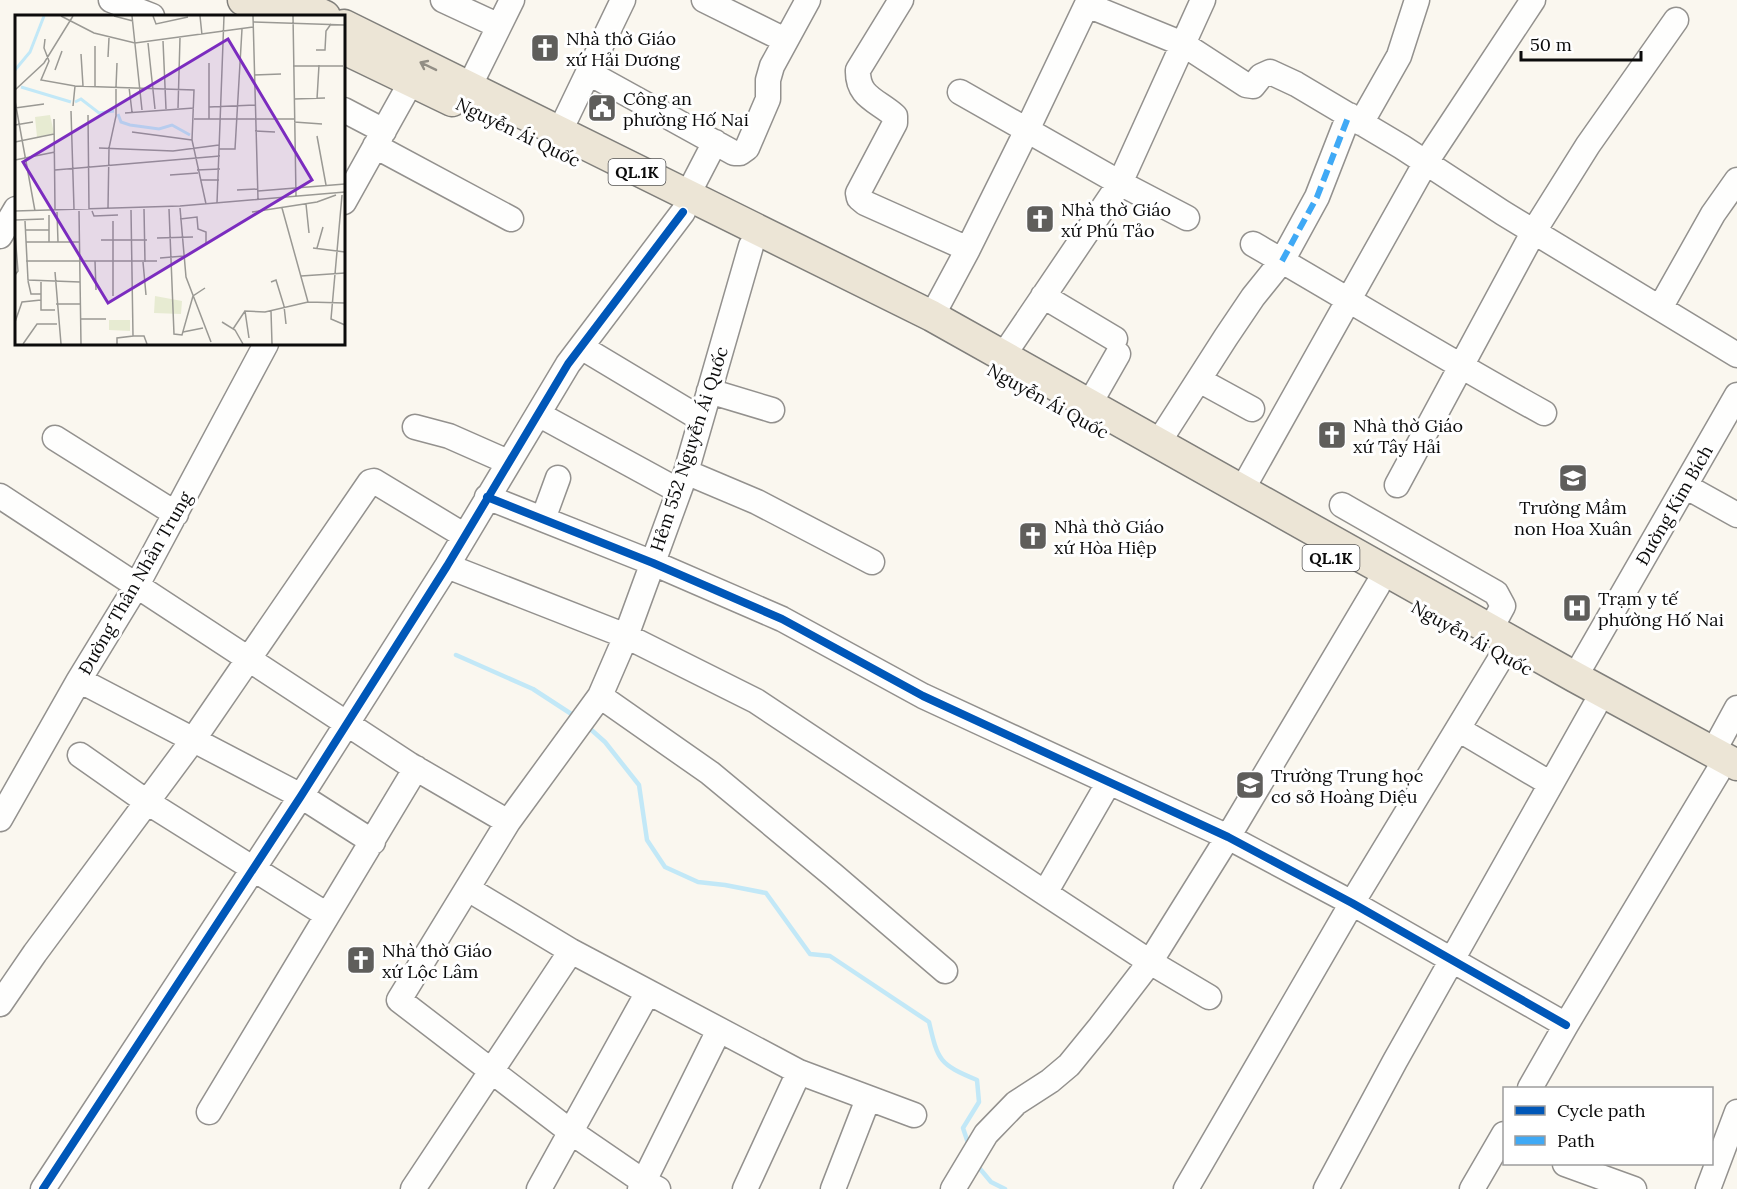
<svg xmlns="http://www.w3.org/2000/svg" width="1737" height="1189" font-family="Lora,serif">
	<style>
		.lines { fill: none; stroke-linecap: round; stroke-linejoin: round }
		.stream { stroke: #c2e8f7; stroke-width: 4.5 }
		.minor-casing { stroke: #93918e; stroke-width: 27 }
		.major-casing { stroke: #807f7b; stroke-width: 33 }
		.minor { stroke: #fefefd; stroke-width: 24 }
		.major { stroke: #ece5d6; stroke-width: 30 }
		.quiet { stroke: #3fa9f5; stroke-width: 6; stroke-dasharray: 12 6; stroke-linecap: butt }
		.cycleway-casing { stroke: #fff; stroke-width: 11 }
		.cycleway { stroke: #0057b8; stroke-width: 8 }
		.oneway { stroke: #928e85 }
		.labels { text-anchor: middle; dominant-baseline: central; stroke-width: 6; stroke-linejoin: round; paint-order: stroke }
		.shield { fill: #fff; stroke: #545454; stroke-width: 1.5 }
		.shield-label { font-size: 16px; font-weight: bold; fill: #0b0b0b }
		.poi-label { font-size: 18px; fill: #0b0b0b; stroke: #fff; text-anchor: start }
		.street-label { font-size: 18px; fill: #0b0b0b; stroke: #fff }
		.inset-river { fill: none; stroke: #c2e8f7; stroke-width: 3 }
		.inset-road { fill: none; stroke: #9a9994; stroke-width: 1.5 }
		.view { fill: #7b2cbf; fill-opacity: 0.15; stroke: #7b2cbf; stroke-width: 3 }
		.inset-edge { fill: none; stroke: #0b0b0b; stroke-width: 3 }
	</style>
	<rect width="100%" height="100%" fill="#faf7ef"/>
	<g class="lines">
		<path class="stream" d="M 456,655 L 533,689 L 576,717
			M 587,726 L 605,742 L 639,785 L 647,840 L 665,867 L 698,882 L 725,885 L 766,893 L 810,954 L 830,956 L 929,1022 C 938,1061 939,1064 977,1080 L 979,1102 L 963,1128 L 969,1146
			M 976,1164 L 991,1182 L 1005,1189"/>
		<g class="minor-casing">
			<path id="minor" d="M 111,0 L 152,16
				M 443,0 L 499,26
				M 704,0 L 785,40
				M 901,0 L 858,70 C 857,97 877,100 895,116 L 895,123 L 858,193 L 859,198 L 865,203 L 968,249
				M 1087,5 L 1183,44 L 1246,85 L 1253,86 L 1261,76 L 1270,72 L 1296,84 L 1402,147 L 1503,213 L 1737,355
				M 589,73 L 734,153 L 740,153 L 747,148 L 768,99 L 768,80 L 772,66 L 808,0
				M 469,87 L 512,0
				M 960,92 L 1120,183 L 1187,218
				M 344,110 L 384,131
				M 1361,123 L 1399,56 L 1417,0
				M 559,133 L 623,0
				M 375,146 L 511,219
				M 687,196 L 715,142
				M 344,202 L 411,82
				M 0,236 L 16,209
				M 1253,244 C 1350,300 1446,359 1544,413
				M 1043,296 L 1115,339
				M 1660,308 L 1713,214 L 1737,180
				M 932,316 L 968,249 L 1027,130 L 1089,0
				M 581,347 L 701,419
				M 1003,356 L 1120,183 L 1203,0
				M 1199,380 L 1252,409
				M 709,391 L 772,410
				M 1090,403 L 1118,354
				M 538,414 L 679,491
				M 415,427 L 449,436 L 508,462
				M 55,438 L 176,514
				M 1158,443 L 1226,337 L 1253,297 L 1282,261 L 1317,197 L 1349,115
				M 686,472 L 757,502 L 872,562
				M 1397,485 L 1534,231 L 1588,145 L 1676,20
				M 1685,486 L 1737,515
				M 1242,490 L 1426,162 L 1533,0
				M 0,496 L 410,765 L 508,822
				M 487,497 L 653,563 L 782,619 L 923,696 L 1228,837 L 1352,903 L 1566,1025
				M 1342,505 L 1496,593 L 1503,606 L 1490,630
				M 543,519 L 558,478
				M 447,566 L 626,636 L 756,701 L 1045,893 L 1150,962 L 1209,997
				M 1575,677 L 1737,395
				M 79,680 L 301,796 L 373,842
				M 600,696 L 710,773 L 833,875 L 945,971
				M 1458,729 L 1551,784
				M 1713,752 L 1737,708
				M 80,755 L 147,802 L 327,915
				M 0,819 L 79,680 L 137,585 L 266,344
				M 468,889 L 571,951 L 799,1072 L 914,1115
				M 1045,893 L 1109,782
				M 0,1004 L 35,953 L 193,740 L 370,482 L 374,481 L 465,536
				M 1530,1088 L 1566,1025 L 1718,772
				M 209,1112 L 416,768
				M 1565,1164 L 1634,1189
				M 43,1189 L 301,796 L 447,566 L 568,364 L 683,212
				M 413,1189 L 571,951
				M 539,1189 L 648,992
				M 640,1189 L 719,1030
				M 658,1189 L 644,1182 L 571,1132 L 399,1000 L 508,822 L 600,696 L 626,636 L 686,472 L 751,246
				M 745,1189 L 799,1072
				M 833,1189 L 868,1099
				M 953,1189 L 986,1134 L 1016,1103 L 1050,1081 L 1069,1065 L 1100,1027 L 1150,962 L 1228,837 L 1378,585
				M 1186,1189 L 1352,903 L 1502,656
				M 1326,1189 L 1395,1061 L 1595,706
				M 1472,1189 L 1504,1134
				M 1708,1189 L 1737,1112"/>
		</g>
		<g class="major-casing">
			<path id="major" d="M 243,0 L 278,16
				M 291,0 L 325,16
				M 344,25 L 932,316 L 1575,677 L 1737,765
				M 344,49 L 452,101"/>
		</g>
		<use href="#minor" class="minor"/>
		<use href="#major" class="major"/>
		<path class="quiet" d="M 1282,261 L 1317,197 L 1349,115"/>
		<g class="cycleway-casing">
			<path id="cycleway" d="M 487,497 L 653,563 L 782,619 L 923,696 L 1228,837 L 1352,903 L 1566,1025
				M 43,1189 L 301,796 L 447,566 L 568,364 L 683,212"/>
		</g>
		<use href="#cycleway" class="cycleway"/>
	</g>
	<defs><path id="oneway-shaft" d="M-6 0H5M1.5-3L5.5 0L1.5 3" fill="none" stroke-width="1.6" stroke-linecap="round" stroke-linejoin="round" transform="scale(1.5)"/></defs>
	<use class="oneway" href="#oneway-shaft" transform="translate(428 66) rotate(-154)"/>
	<defs>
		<g id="church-square" transform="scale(1.5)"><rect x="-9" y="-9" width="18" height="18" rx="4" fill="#5f5e5b" stroke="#fff"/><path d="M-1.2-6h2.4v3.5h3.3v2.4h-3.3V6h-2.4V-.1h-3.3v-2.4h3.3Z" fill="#fff"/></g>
		<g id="civic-square" transform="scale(1.5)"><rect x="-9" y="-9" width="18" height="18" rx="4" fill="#5f5e5b" stroke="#fff"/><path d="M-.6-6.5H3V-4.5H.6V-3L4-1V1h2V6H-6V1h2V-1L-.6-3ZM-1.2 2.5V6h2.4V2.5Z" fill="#fff"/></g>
		<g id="school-square" transform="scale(1.5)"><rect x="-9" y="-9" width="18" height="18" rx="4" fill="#5f5e5b" stroke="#fff"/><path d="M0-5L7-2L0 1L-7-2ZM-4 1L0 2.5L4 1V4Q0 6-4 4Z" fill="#fff"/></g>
		<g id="hospital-square" transform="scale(1.5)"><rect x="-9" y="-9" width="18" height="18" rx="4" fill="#5f5e5b" stroke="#fff"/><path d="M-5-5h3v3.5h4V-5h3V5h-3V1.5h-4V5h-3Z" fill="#fff"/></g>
	</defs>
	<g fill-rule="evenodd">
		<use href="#church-square" x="545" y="48"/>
		<use href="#civic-square" x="602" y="108"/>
		<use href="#church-square" x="1040" y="219"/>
		<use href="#church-square" x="1332" y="435"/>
		<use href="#school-square" x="1573" y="478"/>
		<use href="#church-square" x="1033" y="536"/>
		<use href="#hospital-square" x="1577" y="608"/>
		<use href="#school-square" x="1250" y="785"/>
		<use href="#church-square" x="361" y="960"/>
	</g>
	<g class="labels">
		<g class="shield">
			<rect x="608.5" y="159" width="57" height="26" rx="4.5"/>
			<rect x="1302.5" y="545" width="57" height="26" rx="4.5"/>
		</g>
		<g class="shield-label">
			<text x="637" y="172">QL.1K</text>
			<text x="1331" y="558">QL.1K</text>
		</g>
		<g class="poi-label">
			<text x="566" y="38">Nhà thờ Giáo<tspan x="566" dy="21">xứ Hải Dương</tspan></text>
			<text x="623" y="98">Công an<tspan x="623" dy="21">phường Hố Nai</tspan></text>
			<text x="1061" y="209">Nhà thờ Giáo<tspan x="1061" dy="21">xứ Phú Tảo</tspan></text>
			<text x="1353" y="425">Nhà thờ Giáo<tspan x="1353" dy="21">xứ Tây Hải</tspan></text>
			<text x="1573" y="507" text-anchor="middle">Trường Mầm<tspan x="1573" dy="21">non Hoa Xuân</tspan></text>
			<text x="1054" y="526">Nhà thờ Giáo<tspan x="1054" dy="21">xứ Hòa Hiệp</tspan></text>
			<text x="1598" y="598">Trạm y tế<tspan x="1598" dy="21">phường Hố Nai</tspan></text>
			<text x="1271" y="775">Trường Trung học<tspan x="1271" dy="21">cơ sở Hoàng Diệu</tspan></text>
			<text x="382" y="950">Nhà thờ Giáo<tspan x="382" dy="21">xứ Lộc Lâm</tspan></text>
		</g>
		<g class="street-label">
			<text transform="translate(518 132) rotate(26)">Nguyễn Ái Quốc</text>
			<text transform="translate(1048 401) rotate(29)">Nguyễn Ái Quốc</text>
			<text transform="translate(689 449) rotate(-72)">Hẻm 552 Nguyễn Ái Quốc</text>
			<text transform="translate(1674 505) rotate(-60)">Đường Kim Bích</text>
			<text transform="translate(135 583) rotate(-60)">Đường Thân Nhân Trung</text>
			<text transform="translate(1472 638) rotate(29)">Nguyễn Ái Quốc</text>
		</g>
	</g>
	<g transform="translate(15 15)">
		<rect width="330" height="330" fill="#faf7ef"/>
		<path d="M 35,100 L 39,118 L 22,122 L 20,102 ZM 140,281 L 167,286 L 166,299 L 139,298 ZM 94,305 L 115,305 L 115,316 L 94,315 Z" fill="#e7ebd2"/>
		<path class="inset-river" d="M 0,55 L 15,37 L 29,1M 6,72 L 56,87M 60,87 L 66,84 L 84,98 L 99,96M 103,99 L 106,107 L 115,110 L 144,114 L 157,110 L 175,120"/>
		<path class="inset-road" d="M 46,1 L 79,18 L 120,28 L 238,12M 99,1 L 118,6M 117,1 L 127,95M 138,1 L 141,9 L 173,2M 185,1 L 187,20M 238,1 L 243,184M 278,1 L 281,181M 238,7 L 330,10M 30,24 L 29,33 L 34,46 L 26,65 L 60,71 L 179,75 L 177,125 L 191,189M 148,26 L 151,94M 133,28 L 140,94M 301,35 L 310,35 L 311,16 L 316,9M 66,39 L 68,71M 93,42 L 94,23M 278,51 L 328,51M 40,55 L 47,36M 239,60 L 266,59M 80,72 L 80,31M 101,72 L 102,48M 114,72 L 117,97M 0,75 L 29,48 L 58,1M 279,84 L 310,83M 302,84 L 304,50M 0,86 L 20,196M 58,91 L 60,71M 194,92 L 240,90M 0,93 L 29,89M 163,93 L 165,23M 56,96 L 59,194M 110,98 L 179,93M 73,100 L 74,194M 39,104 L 40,195M 179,104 L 279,104M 194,104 L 194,48M 279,107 L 307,109M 0,110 L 18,107M 240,116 L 260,117M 117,117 L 177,125M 302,121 L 311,170M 0,127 L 39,119M 84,133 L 158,136 L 204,130M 204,134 L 220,134 L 227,14M 0,145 L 40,137M 40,155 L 205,141M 182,155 L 205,154M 155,160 L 183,158M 185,165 L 204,165M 222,175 L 243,174M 243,176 L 330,169M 327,180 L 316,304 L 330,310M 202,188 L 209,1M 291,189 L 294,218M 93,193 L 94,133 L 101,101 L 101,72M 165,193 L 171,262 L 196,327M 267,193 L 293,287M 129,194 L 130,247M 154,194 L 159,319 L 167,320 L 178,281 L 190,273M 0,196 L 165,191 L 330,177M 64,196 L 66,329M 77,196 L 79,201 L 103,200M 42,197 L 43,227M 237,197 L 302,187 L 321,180M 34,200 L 34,227M 165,204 L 182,202 L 183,214 L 191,217 L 191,229M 0,205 L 29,204M 10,206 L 13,265 L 65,267M 98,206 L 98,281M 10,215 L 34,215M 0,219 L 3,256 L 0,260M 142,223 L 178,222M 86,225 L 132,225M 11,227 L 64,227M 298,233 L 330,237M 302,233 L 308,212M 145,243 L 169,241M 11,246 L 142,246M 80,246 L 81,275M 128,247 L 131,280M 40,257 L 46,329M 286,261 L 330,258M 13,266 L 16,279 L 26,279M 26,267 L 26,295 L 40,295M 256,267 L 261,265 L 269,291M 41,289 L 65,289M 269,291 L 271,309M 256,296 L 257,329M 66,304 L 91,304M 0,307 L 7,287 L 26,285M 207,307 L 220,315 L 228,329M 218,314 L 230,296M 168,317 L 188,313M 118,321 L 129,321 L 132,329M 234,323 L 230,296 L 250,297 L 293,287 L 330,288M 8,329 L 22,309 L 42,309M 102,329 L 102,323 L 118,321 L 116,195"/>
		<path class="view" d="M 213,24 L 297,165 L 93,288 L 8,147 Z"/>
		<rect width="330" height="330" class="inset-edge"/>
	</g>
	<rect x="1503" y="1087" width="210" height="78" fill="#ffffff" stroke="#9d9d9d" stroke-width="1.5"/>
	<rect x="1515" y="1106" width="30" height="9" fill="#0057b8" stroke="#9d9d9d" stroke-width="1.5"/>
	<text x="1557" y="1117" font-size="18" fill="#0b0b0b">Cycle path</text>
	<rect x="1515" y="1136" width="30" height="9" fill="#3fa9f5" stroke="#9d9d9d" stroke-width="1.5"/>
	<text x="1557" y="1147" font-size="18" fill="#0b0b0b">Path</text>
	<path d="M1521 51v9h120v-9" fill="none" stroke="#0b0b0b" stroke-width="3"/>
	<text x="1530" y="51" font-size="18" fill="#0b0b0b" stroke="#ffffff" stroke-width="4.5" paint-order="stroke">50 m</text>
</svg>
